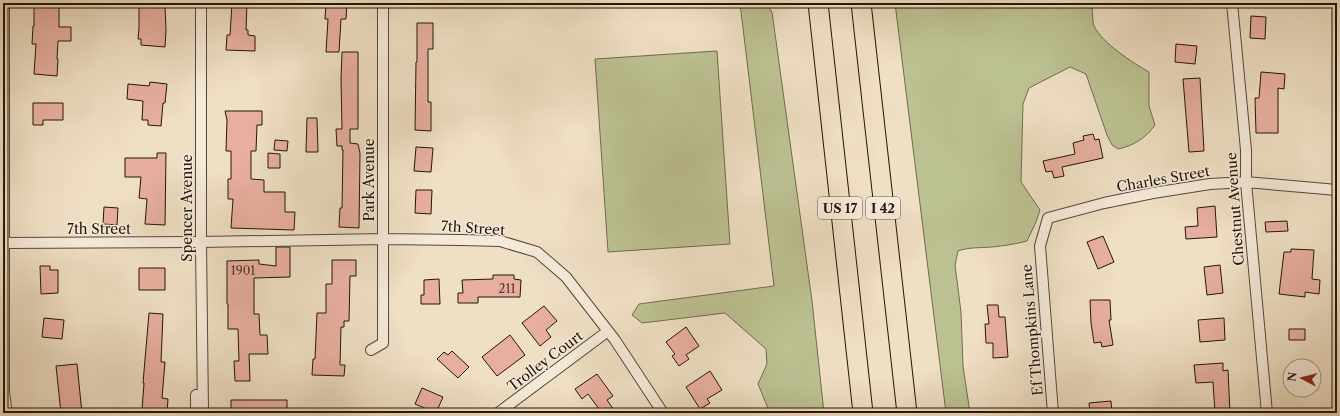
<svg xmlns="http://www.w3.org/2000/svg" width="1340" height="416" font-family="'Libre Caslon Text',serif">
	<style>
		.green { fill: #bcc192; stroke: #6f6c4e }
		.building { fill: #e8afa0; stroke: #221609 }
		.lines { fill: none; stroke-linecap: round; stroke-linejoin: round }
		.minor-casing { stroke: #554838; stroke-width: 12 }
		.tertiary-casing { stroke: #554838; stroke-width: 15 }
		.motorway-casing { stroke: #221609; stroke-width: 21 }
		.minor { stroke: #f5ead9; stroke-width: 10 }
		.tertiary { stroke: #f5ead9; stroke-width: 13 }
		.motorway { stroke: #efdfc4; stroke-width: 19 }
		.labels { text-anchor: middle; dominant-baseline: central; stroke-width: 3; stroke-linejoin: round; paint-order: stroke }
		.number-label { font-size: 12px; fill: #543c2f }
		.shield { fill: #f5ead9; stroke: #615647; stroke-width: 1 }
		.shield-label { font-size: 13px; font-weight: bold; fill: #221609 }
		.street-label { font-size: 14px; fill: #221609; stroke: #f5ead9 }
	</style>
	<rect width="100%" height="100%" fill="#efdfc4"/>
	<filter id="stains"><feTurbulence type="fractalNoise" baseFrequency=".005" numOctaves="4"/><feColorMatrix values="0 0 0 0 .2 0 0 0 0 .09 0 0 0 0 .02 0 0 0 .5 -.17"/></filter>
	<radialGradient id="worn" r=".72"><stop offset=".6" stop-color="#630" stop-opacity="0"/><stop offset="1" stop-color="#630" stop-opacity=".3"/></radialGradient>
	<path class="green" d="M 740,3 L 766,3 L 772,12 L 812,301 L 824,413 L 770,413 L 758,384 L 767,364 L 766,349 L 725,313 L 642,323 L 632,315 L 639,304 L 774,286 Z
		M 895,3 L 1105,3 L 1092,7 C 1093,13 1092,21 1094,26 C 1102,43 1133,63 1149,72 L 1149,106 L 1155,125 C 1146,138 1133,146 1118,149 L 1112,145 L 1107,135 L 1086,74 L 1070,67 L 1029,88 L 1023,104 L 1021,182 L 1040,210 L 1036,222 L 1027,241 C 1015,244 1004,246 992,247 C 980,248 969,247 958,251 L 955,265 L 961,312 L 963,366 L 970,413 L 946,413 Z
		M 717,51 L 730,244 L 608,252 L 595,59 Z"/>
	<path class="building" d="M 34,3 L 59,3 L 59,27 L 71,27 L 71,41 L 58,41 L 57,59 L 58,59 L 57,76 L 34,74 L 36,44 L 32,44 L 33,26 L 34,26 Z
		M 232,3 L 247,3 L 246,30 L 248,30 L 248,35 L 255,36 L 255,51 L 226,50 L 227,35 L 230,35 Z
		M 326,3 L 347,3 L 346,19 L 341,19 L 339,52 L 326,52 L 328,19 L 325,19 Z
		M 165,5 L 166,30 L 165,47 L 141,45 L 141,39 L 138,39 L 139,28 L 139,6 Z
		M 1251,16 L 1266,17 L 1265,39 L 1250,38 Z
		M 417,23 L 433,23 L 433,49 L 428,49 L 428,102 L 431,102 L 431,131 L 415,130 L 416,62 L 417,62 Z
		M 1176,44 L 1197,46 L 1195,64 L 1175,62 Z
		M 342,52 L 358,52 L 358,129 L 350,129 L 350,143 L 358,144 L 360,153 L 359,228 L 339,227 L 340,208 L 342,208 L 343,150 L 342,150 L 342,146 L 337,146 L 336,129 L 342,129 L 341,79 Z
		M 1261,72 L 1285,74 L 1284,89 L 1278,88 L 1278,133 L 1256,133 L 1255,98 L 1259,98 Z
		M 1200,78 L 1204,151 L 1189,152 L 1183,79 Z
		M 150,82 L 167,84 L 165,103 L 163,103 L 161,126 L 148,125 L 148,120 L 142,120 L 143,101 L 127,99 L 128,84 L 149,86 Z
		M 33,103 L 63,103 L 63,120 L 43,120 L 43,125 L 33,125 Z
		M 225,111 L 262,111 L 262,125 L 257,125 L 256,151 L 251,151 L 251,179 L 264,180 L 264,192 L 285,192 L 285,212 L 295,212 L 294,230 L 231,228 L 233,199 L 228,199 L 228,179 L 231,179 L 231,151 L 226,151 L 227,120 Z
		M 307,118 L 317,118 L 318,152 L 306,152 Z
		M 1093,134 L 1095,140 L 1099,139 L 1103,158 L 1062,167 L 1064,176 L 1054,178 L 1052,171 L 1046,172 L 1043,161 L 1075,154 L 1073,143 L 1084,140 L 1083,136 Z
		M 275,140 L 288,141 L 287,151 L 274,150 Z
		M 416,147 L 433,148 L 431,172 L 414,171 Z
		M 157,153 L 166,153 L 165,225 L 145,224 L 147,199 L 139,198 L 141,177 L 125,177 L 125,158 L 157,158 Z
		M 268,153 L 280,154 L 280,168 L 268,168 Z
		M 416,190 L 432,190 L 431,214 L 415,213 Z
		M 1215,206 L 1217,237 L 1186,239 L 1185,227 L 1198,226 L 1197,208 Z
		M 104,207 L 118,208 L 117,225 L 103,224 Z
		M 1287,221 L 1288,231 L 1266,232 L 1265,222 Z
		M 1103,236 L 1114,262 L 1098,269 L 1087,242 Z
		M 276,247 L 290,247 L 290,277 L 254,278 L 254,314 L 259,314 L 260,335 L 267,335 L 268,354 L 249,354 L 250,381 L 235,381 L 234,361 L 239,361 L 238,329 L 228,329 L 228,304 L 227,304 L 227,261 L 259,260 L 259,264 L 276,266 Z
		M 1291,249 L 1314,250 L 1312,279 L 1320,280 L 1319,294 L 1305,292 L 1305,297 L 1279,294 L 1284,252 L 1291,252 Z
		M 332,260 L 356,260 L 356,276 L 350,276 L 349,321 L 344,321 L 344,327 L 341,327 L 340,365 L 345,365 L 344,376 L 312,375 L 313,359 L 315,359 L 317,313 L 326,313 L 326,284 L 332,284 Z
		M 1220,265 L 1223,293 L 1207,295 L 1204,267 Z
		M 40,266 L 50,266 L 50,270 L 58,270 L 58,293 L 41,294 Z
		M 139,268 L 165,268 L 165,290 L 139,290 Z
		M 493,275 L 514,275 L 514,279 L 521,280 L 520,297 L 478,297 L 478,303 L 458,303 L 458,293 L 463,293 L 462,280 L 493,279 Z
		M 439,279 L 440,304 L 421,304 L 421,295 L 424,295 L 424,280 Z
		M 1090,300 L 1110,300 L 1111,320 L 1109,320 L 1113,345 L 1102,347 L 1101,342 L 1094,343 L 1091,323 Z
		M 987,305 L 998,305 L 999,317 L 1005,317 L 1008,357 L 993,358 L 993,343 L 986,343 L 985,324 L 989,324 Z
		M 544,306 L 557,321 L 546,330 L 551,337 L 540,346 L 522,323 Z
		M 149,313 L 163,314 L 161,362 L 165,362 L 162,398 L 168,399 L 167,412 L 142,410 L 144,383 L 143,383 Z
		M 44,318 L 64,320 L 62,339 L 42,337 Z
		M 1224,318 L 1225,340 L 1200,342 L 1198,320 Z
		M 686,327 L 699,346 L 686,355 L 689,359 L 679,366 L 672,356 L 675,354 L 666,342 Z
		M 1289,329 L 1305,329 L 1305,340 L 1289,340 Z
		M 510,335 L 525,355 L 497,376 L 482,357 Z
		M 452,351 L 469,367 L 458,378 L 437,359 L 444,352 L 448,355 Z
		M 1223,363 L 1223,371 L 1228,370 L 1230,413 L 1215,413 L 1213,382 L 1196,383 L 1194,365 Z
		M 77,364 L 82,413 L 61,413 L 56,366 Z
		M 710,371 L 722,390 L 707,399 L 710,403 L 700,409 L 686,387 Z
		M 597,374 L 613,396 L 607,400 L 616,413 L 602,413 L 588,394 L 582,399 L 575,389 Z
		M 422,388 L 443,397 L 436,413 L 415,404 Z
		M 231,400 L 287,400 L 287,413 L 231,413 Z
		M 1111,401 L 1112,413 L 1090,412 L 1089,403 Z"/>
	<g class="lines">
		<g class="minor-casing">
			<path id="minor" d="M 4,3 L 4,402
				M 201,3 L 201,242 L 203,413
				M 1232,3 L 1246,150 L 1246,182 L 1267,413
				M 201,242 L 384,239 L 461,240 L 500,241 L 537,252 L 566,277 L 615,340 L 663,413
				M 3,243 L 195,242
				M 371,350 L 383,343 L 383,3
				M 196,395 L 196,413
				M 498,413 L 608,331
				M 1053,413 L 1040,246 L 1048,218 L 1104,203 L 1153,193 L 1210,184 L 1246,182 L 1337,190"/>
		</g>
		<g class="tertiary-casing">
			<path id="tertiary" d="M 3,395 L 5,413"/>
		</g>
		<g class="motorway-casing">
			<path id="motorway" d="M 818,3 L 863,413
				M 861,3 L 907,413"/>
		</g>
		<use href="#minor" class="minor"/>
		<use href="#tertiary" class="tertiary"/>
		<use href="#motorway" class="motorway"/>
	</g>
	<g class="labels">
		<g class="number-label">
			<text x="243" y="270">1901</text>
			<text x="507" y="288">211</text>
		</g>
		<g class="shield">
			<rect x="818" y="197" width="44" height="22" rx="3"/>
			<rect x="866" y="197" width="34" height="22" rx="3"/>
		</g>
		<g class="shield-label">
			<text x="840" y="208">US 17</text>
			<text x="883" y="208">I 42</text>
		</g>
		<g class="street-label">
			<text transform="translate(1163 179) rotate(-10)">Charles Street</text>
			<text transform="translate(369 180) rotate(-90)">Park Avenue</text>
			<text transform="translate(187 208) rotate(-90)">Spencer Avenue</text>
			<text transform="translate(1235 209) rotate(-94)">Chestnut Avenue</text>
			<text transform="translate(473 228) rotate(4)">7th Street</text>
			<text x="99" y="229">7th Street</text>
			<text transform="translate(1032 330) rotate(-95)">Ef Thompkins Lane</text>
			<text transform="translate(545 361) rotate(-37)">Trolley Court</text>
		</g>
	</g>
	<rect width="1340" height="416" fill="none" stroke="#efdfc4" stroke-width="16"/>
	<rect x="4" y="4" width="1332" height="408" fill="none" stroke="#221609" stroke-width="2"/>
	<rect x="8" y="8" width="1324" height="400" fill="none" stroke="#221609"/>
	<g transform="translate(1302 378) rotate(277)"><circle r="19" fill="#f5ead9" stroke="#a19586"/>
	<path d="M0-3L7 15L0 10L-7 15Z" fill="#8f2418"/>
	<text y="-6" font-size="11" font-weight="bold" text-anchor="middle" fill="#221609">N</text>
	</g>
	<rect width="100%" height="100%" filter="url(#stains)"/>
	<rect width="100%" height="100%" fill="url(#worn)"/>
</svg>
